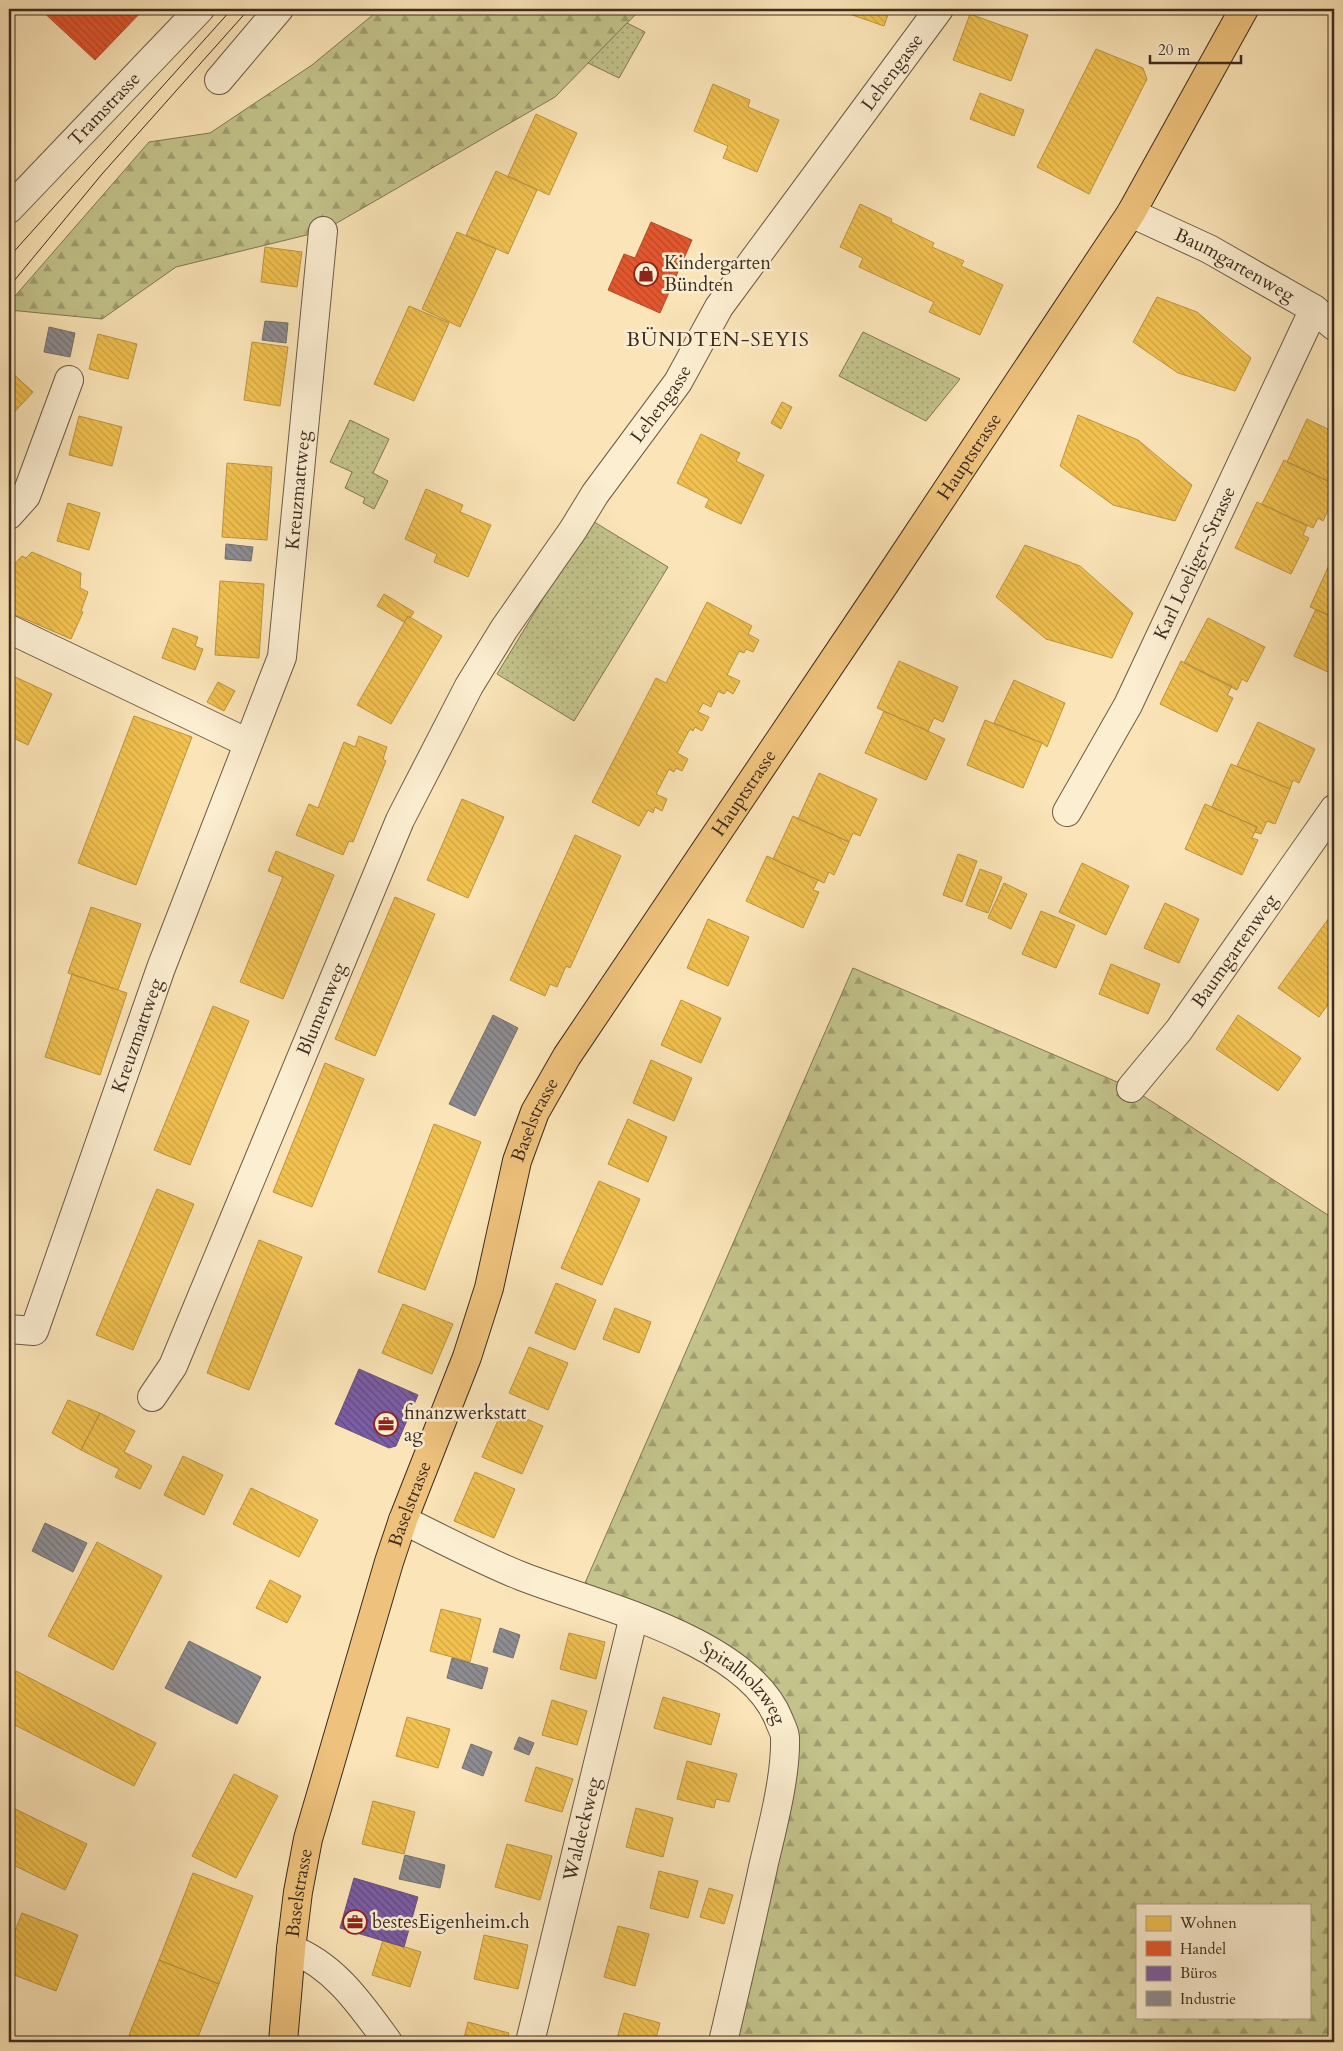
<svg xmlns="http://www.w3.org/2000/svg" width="1343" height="2051" font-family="Cardo,serif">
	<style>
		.forest { fill: url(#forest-firs); stroke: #807856; fill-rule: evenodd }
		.park { fill: url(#park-dots); stroke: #807856 }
		.homes { fill: url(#homes-back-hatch); stroke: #bc9440 }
		.shops { fill: url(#shops-back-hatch); stroke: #b24a2a }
		.offices { fill: url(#offices-back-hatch); stroke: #684f7e }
		.industry { fill: url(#industry-back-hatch); stroke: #757070 }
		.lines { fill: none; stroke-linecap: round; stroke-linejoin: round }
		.minor-casing { stroke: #6c5a46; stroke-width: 30 }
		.major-casing { stroke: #3d2c20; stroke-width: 30 }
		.minor { stroke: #fceed1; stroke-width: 28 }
		.major { stroke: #eec27c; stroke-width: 28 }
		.tram { stroke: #3d2c20; stroke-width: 1 }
		.labels { text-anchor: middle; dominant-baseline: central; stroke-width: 5; stroke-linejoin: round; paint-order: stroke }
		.street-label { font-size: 19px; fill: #3d2c20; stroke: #fceed1 }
		.poi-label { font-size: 19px; fill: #3d2c20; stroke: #fceed1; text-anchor: start }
		.neighbourhood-label { font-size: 20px; letter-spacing: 1px; fill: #3d2c20; stroke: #fceed1 }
	</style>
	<defs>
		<pattern id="forest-firs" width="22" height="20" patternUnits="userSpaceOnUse" patternTransform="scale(1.25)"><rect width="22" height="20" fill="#c3c38b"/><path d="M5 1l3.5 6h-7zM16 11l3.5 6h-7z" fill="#a09f71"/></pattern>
		<pattern id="park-dots" width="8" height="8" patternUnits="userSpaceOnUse" patternTransform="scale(1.25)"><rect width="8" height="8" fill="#c3c38b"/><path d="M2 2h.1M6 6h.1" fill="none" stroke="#a09f71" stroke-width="1.8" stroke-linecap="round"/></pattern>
		<pattern id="homes-back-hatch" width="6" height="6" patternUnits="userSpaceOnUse" patternTransform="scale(1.25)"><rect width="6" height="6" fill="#f2c14e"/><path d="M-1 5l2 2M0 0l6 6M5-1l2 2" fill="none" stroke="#d0a644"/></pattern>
		<pattern id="shops-back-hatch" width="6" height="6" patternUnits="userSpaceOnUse" patternTransform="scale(1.25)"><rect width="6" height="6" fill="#e4572e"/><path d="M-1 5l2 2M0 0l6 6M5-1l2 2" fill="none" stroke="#ba4827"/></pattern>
		<pattern id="offices-back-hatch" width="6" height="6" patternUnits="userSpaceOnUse" patternTransform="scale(1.25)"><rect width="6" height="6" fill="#7b5ea7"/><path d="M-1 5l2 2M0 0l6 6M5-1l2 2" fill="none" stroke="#614a80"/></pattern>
		<pattern id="industry-back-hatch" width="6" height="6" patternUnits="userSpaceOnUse" patternTransform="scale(1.25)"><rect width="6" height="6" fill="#8d8d92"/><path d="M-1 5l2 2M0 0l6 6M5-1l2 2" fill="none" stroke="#747377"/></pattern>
	</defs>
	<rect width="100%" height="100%" fill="#fbe5b8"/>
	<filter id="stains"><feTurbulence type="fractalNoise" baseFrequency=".004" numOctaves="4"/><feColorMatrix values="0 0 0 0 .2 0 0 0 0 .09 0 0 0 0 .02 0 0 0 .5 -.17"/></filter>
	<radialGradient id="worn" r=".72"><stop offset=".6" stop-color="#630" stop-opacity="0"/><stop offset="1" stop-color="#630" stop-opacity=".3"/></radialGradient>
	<path class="forest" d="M 380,9 L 641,9 L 555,97 L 323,231 L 176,267 L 102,319 L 9,310 L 9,303 L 149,142 L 210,133 L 312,65 Z
		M 853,968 L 1131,1088 L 1334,1219 L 1334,2042 L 733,2042 L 793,1756 L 713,1640 L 585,1583 ZM 1137,1905 L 1309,1905 L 1309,2017 L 1137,2017 Z"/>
	<path class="park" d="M 627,23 L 645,32 L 619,78 L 588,63 Z
		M 863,332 L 960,379 L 926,421 L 839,376 Z
		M 350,420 L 389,439 L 373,473 L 388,481 L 374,509 L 363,503 L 365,498 L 345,488 L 352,472 L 330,462 Z
		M 591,520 L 668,567 L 574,721 L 497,674 Z"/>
	<path class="homes" d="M 835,9 L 890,9 L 884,26 Z
		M 970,14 L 1028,35 L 1011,81 L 953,60 Z
		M 1096,49 L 1143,68 L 1147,79 L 1089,194 L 1037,167 Z
		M 713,84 L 750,100 L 748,107 L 779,120 L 757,172 L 723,158 L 728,146 L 694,131 Z
		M 980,93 L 1024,110 L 1014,136 L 970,119 Z
		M 536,114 L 577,133 L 549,195 L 508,176 Z
		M 496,171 L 537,190 L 508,254 L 466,235 Z
		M 860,204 L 892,219 L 891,222 L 934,243 L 932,247 L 964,261 L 961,266 L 1003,285 L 980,335 L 929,312 L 934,302 L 859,267 L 863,258 L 840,247 Z
		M 457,232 L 496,249 L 460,327 L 422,309 Z
		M 265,247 L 302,252 L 297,287 L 261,282 Z
		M 1157,297 L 1197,312 L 1251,358 L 1235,391 L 1178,373 L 1133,342 Z
		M 409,306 L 449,323 L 414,401 L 374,384 Z
		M 98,334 L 137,344 L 128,379 L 89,369 Z
		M 252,342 L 288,347 L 280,406 L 244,400 Z
		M 9,370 L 33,392 L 9,418 Z
		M 782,402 L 792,407 L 781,429 L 771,423 Z
		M 1078,415 L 1138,440 L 1192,485 L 1175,521 L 1113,505 L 1060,466 Z
		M 79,416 L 122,427 L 112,466 L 69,455 Z
		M 1307,419 L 1334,432 L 1334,484 L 1287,462 Z
		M 701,434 L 740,453 L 736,461 L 764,475 L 741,524 L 705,507 L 709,499 L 677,483 Z
		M 1284,460 L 1334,484 L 1334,497 L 1323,521 L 1318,518 L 1313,528 L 1262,504 Z
		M 227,463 L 272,467 L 267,540 L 222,537 Z
		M 426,489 L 463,505 L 460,512 L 491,525 L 468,577 L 434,562 L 437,554 L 405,539 Z
		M 1257,502 L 1307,526 L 1303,535 L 1309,538 L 1291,574 L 1235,548 Z
		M 68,503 L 100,513 L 89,550 L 57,541 Z
		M 1025,545 L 1080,566 L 1133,613 L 1112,658 L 1046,639 L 996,597 Z
		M 32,552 L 81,573 L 80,588 L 88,592 L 81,611 L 83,612 L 71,639 L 9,612 L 9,570 L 22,556 L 26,558 Z
		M 1330,563 L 1334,565 L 1334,618 L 1310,607 Z
		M 220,581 L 264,584 L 259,658 L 215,655 Z
		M 384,594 L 414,612 L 410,618 L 408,616 L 404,622 L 377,606 Z
		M 707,602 L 752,626 L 748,634 L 759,640 L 753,652 L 746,649 L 744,653 L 739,651 L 727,675 L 740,681 L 733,694 L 727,690 L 724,694 L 718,691 L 711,707 L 703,703 L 698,712 L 709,717 L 702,731 L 695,727 L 693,731 L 690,729 L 677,753 L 688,759 L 682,771 L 676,768 L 674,772 L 669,769 L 656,794 L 667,799 L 662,811 L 655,807 L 653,813 L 648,810 L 639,826 L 592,802 L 656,678 L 666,683 Z
		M 1316,609 L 1334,618 L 1334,675 L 1294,656 Z
		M 408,616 L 442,636 L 391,724 L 357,705 Z
		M 1208,618 L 1265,647 L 1247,682 L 1242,679 L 1237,690 L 1184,663 Z
		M 173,628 L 198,637 L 195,646 L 203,649 L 195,670 L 162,658 Z
		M 899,661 L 958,687 L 943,722 L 934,718 L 928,731 L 877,708 Z
		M 1181,661 L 1232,686 L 1227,695 L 1233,698 L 1217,732 L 1160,704 Z
		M 9,674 L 52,694 L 28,745 L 9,736 Z
		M 1014,680 L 1065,703 L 1047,747 L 1042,743 L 994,723 Z
		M 218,682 L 235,691 L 224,711 L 207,702 Z
		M 884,711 L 945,739 L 926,780 L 865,753 Z
		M 134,716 L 192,737 L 136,885 L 78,863 Z
		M 985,720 L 1042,743 L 1023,788 L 967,765 Z
		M 1258,722 L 1315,749 L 1299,783 L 1293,780 L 1290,789 L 1237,766 Z
		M 359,736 L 387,747 L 383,759 L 386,761 L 353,842 L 349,841 L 343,855 L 296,835 L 309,804 L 318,808 L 344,742 L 355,747 Z
		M 1231,764 L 1290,789 L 1275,824 L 1267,821 L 1261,834 L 1255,832 L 1257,827 L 1212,807 Z
		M 819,773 L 877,799 L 860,836 L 853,833 L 849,842 L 798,819 Z
		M 462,799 L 504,817 L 468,898 L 427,880 Z
		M 1205,804 L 1257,827 L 1252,838 L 1258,840 L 1242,875 L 1185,849 Z
		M 793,816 L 849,842 L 834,875 L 829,872 L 824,883 L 773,859 Z
		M 575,835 L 621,856 L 570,968 L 566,966 L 557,987 L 550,984 L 545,996 L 510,980 Z
		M 276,851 L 334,875 L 283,999 L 240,982 L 283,877 L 268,871 Z
		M 958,854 L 977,861 L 962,902 L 943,895 Z
		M 767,856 L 818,880 L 813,890 L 819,892 L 803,928 L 746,901 Z
		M 1082,863 L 1129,886 L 1106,935 L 1059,912 Z
		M 980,869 L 1002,877 L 988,913 L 966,905 Z
		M 1004,883 L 1027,894 L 1011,929 L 988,918 Z
		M 395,897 L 435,914 L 375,1056 L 335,1039 Z
		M 1165,903 L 1199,919 L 1179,963 L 1144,948 Z
		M 91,907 L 141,924 L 118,990 L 68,973 Z
		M 1041,911 L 1075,925 L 1056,968 L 1022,954 Z
		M 1334,911 L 1334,996 L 1319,1017 L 1278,988 Z
		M 708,919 L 749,937 L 728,986 L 687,968 Z
		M 1111,964 L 1160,984 L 1148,1014 L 1099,994 Z
		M 72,974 L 127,993 L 100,1075 L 45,1057 Z
		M 681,1000 L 721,1018 L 701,1063 L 661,1045 Z
		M 213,1006 L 249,1021 L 190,1165 L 154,1150 Z
		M 1238,1015 L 1301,1058 L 1278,1091 L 1216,1049 Z
		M 651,1060 L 692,1078 L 674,1121 L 633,1103 Z
		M 325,1063 L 364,1079 L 312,1207 L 273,1192 Z
		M 628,1119 L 667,1137 L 648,1182 L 608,1164 Z
		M 434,1124 L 481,1142 L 425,1290 L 378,1272 Z
		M 599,1181 L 640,1199 L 602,1285 L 561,1268 Z
		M 157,1189 L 194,1204 L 133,1350 L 96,1335 Z
		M 259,1240 L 302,1257 L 249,1390 L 207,1373 Z
		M 556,1283 L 596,1300 L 575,1350 L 535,1333 Z
		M 403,1304 L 453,1324 L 432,1374 L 382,1353 Z
		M 615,1308 L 651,1322 L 639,1353 L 603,1339 Z
		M 529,1347 L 568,1363 L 548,1410 L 509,1393 Z
		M 68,1400 L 100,1413 L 81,1450 L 52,1433 Z
		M 503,1409 L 543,1426 L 522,1474 L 482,1457 Z
		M 100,1413 L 135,1431 L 124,1452 L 152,1466 L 140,1489 L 115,1477 L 119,1469 L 81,1450 Z
		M 183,1456 L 223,1475 L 204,1515 L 164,1495 Z
		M 475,1472 L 515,1489 L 494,1538 L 454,1521 Z
		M 251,1488 L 318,1520 L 299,1557 L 233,1524 Z
		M 97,1542 L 162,1576 L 113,1670 L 48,1636 Z
		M 270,1580 L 301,1596 L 287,1623 L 256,1608 Z
		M 441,1609 L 481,1619 L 470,1662 L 430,1651 Z
		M 569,1633 L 605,1642 L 596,1679 L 560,1669 Z
		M 16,1671 L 156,1743 L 134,1786 L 9,1722 L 9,1684 Z
		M 663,1697 L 720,1714 L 711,1745 L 654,1728 Z
		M 552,1700 L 587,1711 L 577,1745 L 542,1735 Z
		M 407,1717 L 450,1729 L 438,1768 L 396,1756 Z
		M 687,1761 L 737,1774 L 729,1802 L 716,1799 L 714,1808 L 677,1799 Z
		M 536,1767 L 573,1779 L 562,1812 L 525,1801 Z
		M 234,1774 L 278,1796 L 236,1878 L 192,1856 Z
		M 373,1801 L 415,1812 L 404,1854 L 362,1844 Z
		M 9,1806 L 87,1844 L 65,1890 L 9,1863 Z
		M 636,1808 L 673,1818 L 663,1857 L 626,1847 Z
		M 507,1844 L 552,1856 L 540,1900 L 495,1887 Z
		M 659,1871 L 698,1881 L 688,1918 L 650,1908 Z
		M 193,1873 L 253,1896 L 219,1984 L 159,1960 Z
		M 709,1888 L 733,1895 L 724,1924 L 700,1917 Z
		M 22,1913 L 78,1935 L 56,1991 L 9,1973 L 9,1946 Z
		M 618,1926 L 649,1934 L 635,1986 L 604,1977 Z
		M 484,1935 L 528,1945 L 518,1989 L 474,1979 Z
		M 383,1940 L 421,1952 L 410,1987 L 372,1975 Z
		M 159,1960 L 219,1984 L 196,2042 L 147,2042 L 129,2035 Z
		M 624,2013 L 660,2023 L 655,2042 L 616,2042 Z
		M 468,2022 L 509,2033 L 507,2042 L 463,2042 Z"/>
	<path class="shops" d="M 40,9 L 144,9 L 95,60 Z
		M 651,222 L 692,240 L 660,313 L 608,290 L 624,254 L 635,258 Z"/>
	<path class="offices" d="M 359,1369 L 418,1395 L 396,1446 L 389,1448 L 335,1424 Z
		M 354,1878 L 418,1897 L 404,1947 L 340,1928 Z"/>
	<path class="industry" d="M 265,321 L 288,323 L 286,343 L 262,340 Z
		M 49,327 L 75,333 L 70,357 L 44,352 Z
		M 226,544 L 253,547 L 251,561 L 225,559 Z
		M 493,1015 L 518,1028 L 475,1116 L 449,1104 Z
		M 45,1523 L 87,1543 L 73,1572 L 32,1551 Z
		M 500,1628 L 520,1635 L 513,1658 L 493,1652 Z
		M 189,1641 L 261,1677 L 237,1724 L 165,1688 Z
		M 452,1658 L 488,1668 L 482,1689 L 447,1678 Z
		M 519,1737 L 534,1743 L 529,1755 L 514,1749 Z
		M 471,1744 L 492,1752 L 483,1776 L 462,1768 Z
		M 405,1855 L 445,1865 L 440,1888 L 399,1879 Z"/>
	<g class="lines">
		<g class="minor-casing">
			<g id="minor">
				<path d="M 219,80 L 279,9"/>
				<path id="s1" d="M 9,209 L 200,9"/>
				<path id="s2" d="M 1131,213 L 1209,249 L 1314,309 L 1334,326"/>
				<path d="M 9,515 L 26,496 L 69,380"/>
				<path d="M 9,629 L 248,743"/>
				<path id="s3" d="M 1067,812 L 1128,705 L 1314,309"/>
				<path id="s4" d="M 1131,1088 L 1179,1030 L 1334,809"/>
				<path id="s5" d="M 9,1329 L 34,1331 L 161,968 L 282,657 L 323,231"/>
				<path id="s6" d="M 152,1397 L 173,1366 L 400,820 L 469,686 L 504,629 L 573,530 L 595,494 L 678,382 L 719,307 L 939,9"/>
				<path id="s7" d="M 403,1520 C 442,1539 481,1560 521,1576 C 595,1605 748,1640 779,1720 C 781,1726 785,1732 785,1738 C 786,1776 773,1825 764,1863 C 751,1923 737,1982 723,2042"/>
				<path d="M 291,1949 C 335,1966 361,2005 388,2042"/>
				<path id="s8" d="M 530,2042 L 634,1616"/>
			</g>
		</g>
		<g class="major-casing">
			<g id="major">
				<path id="s9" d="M 283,2042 L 291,1949 L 298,1892 L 308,1839 L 389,1562 L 403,1520 L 467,1357 L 489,1288 L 517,1161 L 535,1112 L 567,1056 L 882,588 L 1131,213 L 1244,9"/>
			</g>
		</g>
		<use href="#minor" class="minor"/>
		<use href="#major" class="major"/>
		<path class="tram" d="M 9,257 L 232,9
			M 9,287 L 102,174 L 249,9"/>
	</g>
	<defs>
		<g id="shop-ring" transform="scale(1.25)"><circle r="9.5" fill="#fceed1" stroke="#8f2418" stroke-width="1.5"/><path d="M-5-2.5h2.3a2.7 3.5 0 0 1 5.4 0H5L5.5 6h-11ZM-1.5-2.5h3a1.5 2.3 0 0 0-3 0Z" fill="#8f2418"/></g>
		<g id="office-ring" transform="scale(1.25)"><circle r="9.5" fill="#fceed1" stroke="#8f2418" stroke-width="1.5"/><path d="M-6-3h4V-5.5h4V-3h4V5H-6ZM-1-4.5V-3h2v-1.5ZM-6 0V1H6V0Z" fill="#8f2418"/></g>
	</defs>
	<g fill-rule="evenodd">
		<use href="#shop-ring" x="646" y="274"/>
		<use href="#office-ring" x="386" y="1424"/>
		<use href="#office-ring" x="355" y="1922"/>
	</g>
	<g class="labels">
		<g class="street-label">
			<text stroke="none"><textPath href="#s6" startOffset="1526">Lehengasse</textPath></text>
			<text stroke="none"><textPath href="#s1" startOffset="138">Tramstrasse</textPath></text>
			<text stroke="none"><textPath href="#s2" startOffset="116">Baumgartenweg</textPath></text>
			<text stroke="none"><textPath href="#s6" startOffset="1121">Lehengasse</textPath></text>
			<text stroke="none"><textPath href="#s9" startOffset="1754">Hauptstrasse</textPath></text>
			<text stroke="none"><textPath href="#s5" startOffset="911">Kreuzmattweg</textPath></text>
			<text stroke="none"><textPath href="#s3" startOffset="280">Karl Loeliger-Strasse</textPath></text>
			<text stroke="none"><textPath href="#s9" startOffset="1349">Hauptstrasse</textPath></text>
			<text stroke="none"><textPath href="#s4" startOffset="172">Baumgartenweg</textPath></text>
			<text stroke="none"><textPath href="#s6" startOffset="424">Blumenweg</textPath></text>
			<text stroke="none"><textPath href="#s5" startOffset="338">Kreuzmattweg</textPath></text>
			<text stroke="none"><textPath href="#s9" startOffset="960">Baselstrasse</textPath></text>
			<text stroke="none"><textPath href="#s9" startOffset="555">Baselstrasse</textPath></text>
			<text stroke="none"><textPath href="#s7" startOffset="381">Spitalholzweg</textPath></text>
			<text stroke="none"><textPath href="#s8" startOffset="219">Waldeckweg</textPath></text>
			<text stroke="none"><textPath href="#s9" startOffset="150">Baselstrasse</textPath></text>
		</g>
		<g class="poi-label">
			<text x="664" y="263">Kindergarten<tspan x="664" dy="22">Bündten</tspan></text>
			<text x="404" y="1413">finanzwerkstatt<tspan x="404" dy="22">ag</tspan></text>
			<text x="372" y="1922">bestesEigenheim.ch</text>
		</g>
		<g class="neighbourhood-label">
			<text x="718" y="339">BÜNDTEN-SEYIS</text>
		</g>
	</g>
	<rect width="1343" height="2051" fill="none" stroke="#fbe5b8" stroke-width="30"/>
	<rect x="10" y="10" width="1323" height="2031" fill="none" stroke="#3d2c20" stroke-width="2.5"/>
	<rect x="15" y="15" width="1313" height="2021" fill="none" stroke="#3d2c20"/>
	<rect x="1136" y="1904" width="175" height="115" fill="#fceed1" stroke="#b0a08a"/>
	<rect x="1146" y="1916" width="25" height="15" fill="#f2c14e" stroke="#b0a08a"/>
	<text x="1180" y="1928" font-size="15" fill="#3d2c20">Wohnen</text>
	<rect x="1146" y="1941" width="25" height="15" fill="#e4572e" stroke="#b0a08a"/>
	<text x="1180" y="1954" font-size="15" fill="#3d2c20">Handel</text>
	<rect x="1146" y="1966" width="25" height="15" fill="#7b5ea7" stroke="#b0a08a"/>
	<text x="1180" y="1978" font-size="15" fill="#3d2c20">Büros</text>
	<rect x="1146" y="1991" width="25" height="15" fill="#8d8d92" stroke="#b0a08a"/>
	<text x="1180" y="2004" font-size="15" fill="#3d2c20">Industrie</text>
	<path d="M1150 55v8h91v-8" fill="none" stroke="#3d2c20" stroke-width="2.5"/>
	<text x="1158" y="55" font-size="15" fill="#3d2c20" stroke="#fceed1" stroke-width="4" paint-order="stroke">20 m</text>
	<rect width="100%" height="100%" filter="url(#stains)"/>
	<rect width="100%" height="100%" fill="url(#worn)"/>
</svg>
